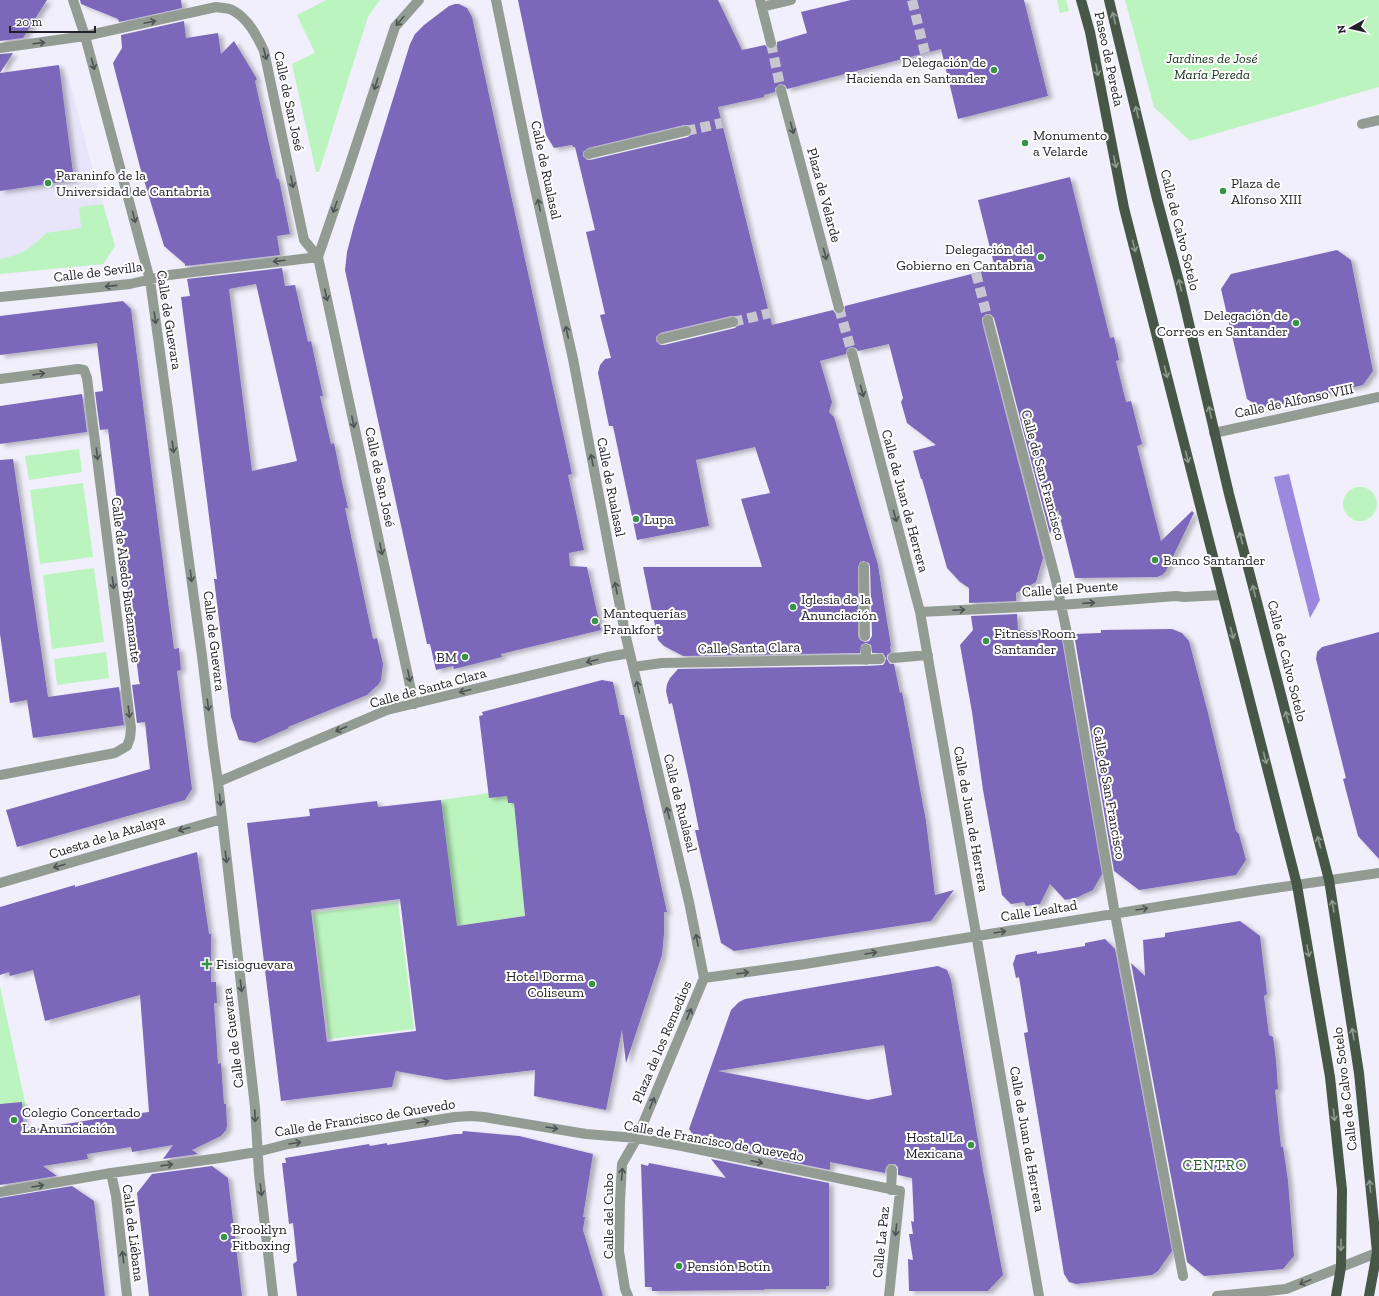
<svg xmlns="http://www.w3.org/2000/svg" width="1379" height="1296" font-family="'Zilla Slab',serif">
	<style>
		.built { fill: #e8e5fb }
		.green { fill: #bcf4bf }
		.water { fill: #9b89df }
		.building { fill: #7c68bb; fill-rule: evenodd; filter: url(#shadow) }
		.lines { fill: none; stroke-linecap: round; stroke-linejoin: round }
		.street-tunnel { stroke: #c8c6d1; stroke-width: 10; stroke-dasharray: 10 5; stroke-linecap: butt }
		.lane { stroke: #929c92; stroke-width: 10 }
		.street { stroke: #929c92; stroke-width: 10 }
		.primary { stroke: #465747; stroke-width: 10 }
		.oneway { stroke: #909a90 }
		.oneway2 { stroke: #4f5254 }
		.poi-dot { fill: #379345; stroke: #fefefe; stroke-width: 1.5 }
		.labels { text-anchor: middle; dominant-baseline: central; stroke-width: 4; stroke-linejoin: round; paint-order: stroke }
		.park-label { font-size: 14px; font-style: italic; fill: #133217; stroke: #fefefe }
		.street-label { font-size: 14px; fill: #22202a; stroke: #fefefe }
		.poi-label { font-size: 14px; fill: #22202a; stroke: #fefefe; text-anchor: start }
		.neighbourhood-label { font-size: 15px; letter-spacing: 1px; fill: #28612f; stroke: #fefefe }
	</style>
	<defs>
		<filter id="shadow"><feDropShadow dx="4.5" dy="2.5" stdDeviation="2" flood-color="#0004"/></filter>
	</defs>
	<rect width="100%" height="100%" fill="#f1effb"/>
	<path class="built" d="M 59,65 L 60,76 L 68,76 L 91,163 L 115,246 L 103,264 L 0,274 L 0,73 Z
		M 26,1107 L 31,1130 L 0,1134 L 0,1109 Z"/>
	<path class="green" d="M 326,0 L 380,0 L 368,17 L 319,172 L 316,172 L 292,64 L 315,53 L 297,15 Z
		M 1057,0 L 1066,0 L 1069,11 L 1060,13 Z
		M 1125,0 L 1379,0 L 1379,87 L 1190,141 L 1154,107 Z
		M 103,204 L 115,246 L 103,264 L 0,274 L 0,259 C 21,255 32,248 46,233 L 81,228 L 79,207 Z
		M 79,449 L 82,472 L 29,480 L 25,456 Z
		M 83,483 L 93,557 L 40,564 L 30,490 Z
		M1343 504a17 17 0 1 1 34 0a17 17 0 1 1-34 0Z
		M 94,568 L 104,642 L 52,649 L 43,575 Z
		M 106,652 L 109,678 L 57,685 L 54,659 Z
		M 489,793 L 490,798 L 507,796 L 508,803 L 514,803 L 525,916 L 457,926 L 441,800 Z
		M 398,902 L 414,1029 L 329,1039 L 313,913 Z
		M 0,986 L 26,1107 L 0,1109 Z"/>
	<path class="water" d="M 1289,474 L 1320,600 L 1310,618 L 1274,477 Z"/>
	<path class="building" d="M 0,0 L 47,0 L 23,38 L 0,41 Z
		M 80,0 L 181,0 L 182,8 L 119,22 L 118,19 L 81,4 Z
		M 518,0 L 718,0 L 742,50 L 765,45 L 769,49 L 773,49 L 777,45 L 777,42 L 807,33 L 801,12 L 851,0 L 1024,0 L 1048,96 L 958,119 L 941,49 L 787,89 L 785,85 L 780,84 L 775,88 L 775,92 L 764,95 L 764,97 L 718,107 L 772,325 L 833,310 L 835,313 L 840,314 L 844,312 L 845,306 L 995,268 L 978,200 L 1070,177 L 1110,338 L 1114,337 L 1117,350 L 1119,360 L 1116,361 L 1126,402 L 1131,401 L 1142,444 L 1137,446 L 1161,541 L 1192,511 L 1194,513 L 1166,571 L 1162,575 L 1157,577 L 1075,578 L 1058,509 L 1050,534 L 994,318 L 990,314 L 986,314 L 982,318 L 982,322 L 1043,558 L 1036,582 L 1016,593 L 1016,601 L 969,603 L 969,588 L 960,582 L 947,568 L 922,479 L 921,479 L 913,451 L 936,445 L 907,423 L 901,402 L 903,398 L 889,344 L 858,351 L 856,348 L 851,347 L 847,349 L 846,354 L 820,361 L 832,402 L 829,412 L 834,417 L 878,565 L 891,646 L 890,646 L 891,652 L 887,655 L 887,659 L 890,664 L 894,664 L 900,693 L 902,692 L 926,821 L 935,895 L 954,890 L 931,921 L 734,951 L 721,943 L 695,830 L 699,830 L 690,785 L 672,703 L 669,704 L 666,691 L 667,684 L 670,678 L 678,669 L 866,666 L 883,665 L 885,662 L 886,658 L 883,653 L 872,653 L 871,645 L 866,643 L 861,645 L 860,653 L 683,656 L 664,646 L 658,640 L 643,567 L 762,567 L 741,499 L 770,493 L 755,447 L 696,460 L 709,526 L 637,540 L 613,426 L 609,426 L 598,373 L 600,365 L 605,359 L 611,358 L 600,315 L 605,314 L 586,232 L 595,230 L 575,147 L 573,147 L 572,145 L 554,148 L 546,135 ZM 684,125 L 688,125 L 692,129 L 692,133 L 688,137 L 590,160 L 587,160 L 583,156 L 583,152 L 588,148 ZM 731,316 L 735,316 L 739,320 L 739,324 L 735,328 L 664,345 L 660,345 L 656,341 L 656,337 L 660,333 ZM 864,561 L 869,563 L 870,567 L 872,636 L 869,641 L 865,642 L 860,640 L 858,636 L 858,567 L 860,562 Z
		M 455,4 L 459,4 L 467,8 L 472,17 L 572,474 L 568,475 L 584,550 L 569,553 L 570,566 L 587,567 L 601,630 L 501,654 L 502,657 L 454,669 L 453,666 L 436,670 L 430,644 L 427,644 L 345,270 L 347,252 L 354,225 L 410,44 L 415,34 L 424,25 L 449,6 Z
		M 184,21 L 186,38 L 218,33 L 221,54 L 234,41 L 257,79 L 255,81 L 277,179 L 279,179 L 290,234 L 277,236 L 280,255 L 185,266 L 185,264 L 164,246 L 140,167 L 113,63 L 122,48 L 121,35 Z
		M 13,53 L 0,73 L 59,65 L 74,180 L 0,191 L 0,54 Z
		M 1337,250 L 1351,260 L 1373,371 L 1363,385 L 1262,409 L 1247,399 L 1221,289 L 1231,274 Z
		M 282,268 L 285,286 L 295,285 L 308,342 L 311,341 L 323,396 L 320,396 L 331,444 L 334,443 L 342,482 L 348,508 L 345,508 L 373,639 L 377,638 L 383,664 L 381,680 L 379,684 L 367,695 L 288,727 L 289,728 L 255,743 L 239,740 L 231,717 L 214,579 L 217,579 L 181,297 L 190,296 L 187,279 ZM 256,284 L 297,461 L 252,471 L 229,289 Z
		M 123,301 L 131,309 L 174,649 L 179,648 L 181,670 L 177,671 L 192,789 L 185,800 L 17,847 L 6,810 L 150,769 L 145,722 L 137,723 L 132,685 L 140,684 L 139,681 L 108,429 L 100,430 L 95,392 L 103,391 L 97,343 L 0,355 L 0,316 Z
		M 82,394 L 87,432 L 0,444 L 0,406 Z
		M 13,459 L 48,697 L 119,687 L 124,725 L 33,738 L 27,700 L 10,703 L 0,634 L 0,460 Z
		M 1017,614 L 1018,630 L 1042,630 L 1041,635 L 1061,634 L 1102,874 L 1093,890 L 1080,896 L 1079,897 L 1065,900 L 1050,884 L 1040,904 L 1026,906 L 1024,902 L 1011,904 L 1002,895 L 983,790 L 972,712 L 960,645 L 973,630 L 971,616 Z
		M 1172,629 L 1182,633 L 1189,641 L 1208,713 L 1236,831 L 1239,834 L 1246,860 L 1236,875 L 1139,890 L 1114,871 L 1074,634 L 1101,633 L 1101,630 Z
		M 1379,632 L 1379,859 L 1358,836 L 1343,779 L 1346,778 L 1316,659 L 1317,652 L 1322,647 Z
		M 602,680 L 613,682 L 620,715 L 624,715 L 667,912 L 664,912 L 664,934 L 662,955 L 626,1063 L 622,1030 L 606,1110 L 534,1096 L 535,1070 L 446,1080 L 396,1071 L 392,1087 L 281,1101 L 247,823 L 310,816 L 309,809 L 377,801 L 378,807 L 441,800 L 457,926 L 525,916 L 514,803 L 508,803 L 507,796 L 489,798 L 479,716 L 483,715 L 482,712 ZM 400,899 L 416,1031 L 327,1042 L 311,910 Z
		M 197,852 L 209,934 L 211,934 L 211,982 L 216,982 L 217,1003 L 214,1003 L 218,1064 L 221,1063 L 224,1104 L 226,1104 L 227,1126 L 226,1130 L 221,1136 L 192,1150 L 198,1154 L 163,1159 L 173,1145 L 132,1152 L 131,1147 L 87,1154 L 88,1159 L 43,1166 L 57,1176 L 0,1185 L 0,1104 L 22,1102 L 24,1131 L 102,1118 L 149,1112 L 140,995 L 45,1021 L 33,970 L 10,976 L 9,972 L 0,975 L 0,907 L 75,885 L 75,887 Z
		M 1240,921 L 1260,936 L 1267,994 L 1264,996 L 1269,1035 L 1273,1037 L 1276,1060 L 1278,1089 L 1275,1090 L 1281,1147 L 1283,1147 L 1288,1181 L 1294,1256 L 1283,1269 L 1204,1276 L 1187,1262 L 1131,963 L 1145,976 L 1143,940 L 1165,937 L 1165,933 Z
		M 1105,939 L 1115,949 L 1172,1251 L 1158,1271 L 1152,1275 L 1076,1284 L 1069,1282 L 1064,1274 L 1024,1033 L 1028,1032 L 1019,977 L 1016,978 L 1013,964 L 1016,955 L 1037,951 L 1037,954 L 1085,946 L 1085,943 Z
		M 938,966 L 947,970 L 951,980 L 983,1170 L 1003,1275 L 988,1291 L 909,1291 L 908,1259 L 913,1260 L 909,1234 L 913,1234 L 911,1221 L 914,1222 L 912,1178 L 898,1175 L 898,1167 L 895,1164 L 889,1164 L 886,1167 L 885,1173 L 830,1162 L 830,1170 L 699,1143 L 689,1129 L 731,1010 L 739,1002 L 745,999 ZM 884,1045 L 892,1095 L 868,1100 L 718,1071 Z
		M 463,1131 L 519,1136 L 593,1154 L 583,1217 L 585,1217 L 583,1230 L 603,1296 L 297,1296 L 293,1264 L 297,1261 L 293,1223 L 289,1224 L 282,1163 L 286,1163 L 285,1158 L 369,1144 L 370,1146 L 387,1143 L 387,1145 L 455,1134 L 462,1134 Z
		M 711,1159 L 829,1183 L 829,1286 L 826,1286 L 826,1289 L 764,1289 L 764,1290 L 652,1291 L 652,1287 L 645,1287 L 641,1164 L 648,1166 L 649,1163 L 726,1178 Z
		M 212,1166 L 228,1178 L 242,1296 L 149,1296 L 137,1193 L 152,1174 Z
		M 72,1186 L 94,1201 L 105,1296 L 0,1296 L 0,1198 Z"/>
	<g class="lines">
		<path class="street-tunnel" d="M 912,0 L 925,53
			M 771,43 L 781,90
			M 686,131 L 722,123
			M 976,273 L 988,320
			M 839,308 L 852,353
			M 733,322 L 770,313"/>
		<path class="lane" d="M 1214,433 L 1379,397
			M 891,1190 L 892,1170"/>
		<path class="street" d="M 73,0 L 85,36 L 150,280 L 202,656 L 213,747 L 218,782 L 255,1107 L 259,1174 L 273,1296
			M 496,0 L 530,166 L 573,359 L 625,633 L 689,902 L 704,978
			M 760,0 L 771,43
			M 762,7 L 791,0
			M 0,48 L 85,36 L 216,7 C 221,8 227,8 232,10 C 248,18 257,36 264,51 L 304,240 L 318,257 L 414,704
			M 781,90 L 839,308
			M 1362,124 L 1379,120
			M 589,154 L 686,131
			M 318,257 L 348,170 L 395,27 L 419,0
			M 0,297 L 130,284 L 169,275 L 318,257
			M 988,320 L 1056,581 L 1067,633 L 1115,914 L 1183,1276
			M 662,339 L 733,322
			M 852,353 L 920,612 L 1039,1296
			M 0,379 L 78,369 L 84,370 L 87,378 L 131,728 L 130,738 L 127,746 L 115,753 L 0,775
			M 864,567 L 865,636
			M 920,612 L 1061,605 L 1176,596 L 1184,597 L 1222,595
			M 866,649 L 866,660
			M 893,658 L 928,655
			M 633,667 L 662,663 L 880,659
			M 218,782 L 387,710 L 607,657 L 630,653
			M 0,883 L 222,819
			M 704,978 L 805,964 L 1261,890 L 1379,873
			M 111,1173 L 116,1196 L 127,1296
			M 0,1192 L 111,1173 L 220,1158 L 257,1152 L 288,1144 L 455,1117 L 471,1116 L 484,1117 L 586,1134 L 637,1138 L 682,1146 L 900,1191 L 889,1296
			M 628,1296 L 625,1289 L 619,1251 L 620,1201 L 622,1164 L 637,1138 L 704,978
			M 1217,1296 L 1286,1289 L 1379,1252"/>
		<path class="primary" d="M 1081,0 L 1090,32 L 1124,208 L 1297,885 L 1330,1077 L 1342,1190 L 1341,1267 L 1336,1296
			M 1109,0 L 1157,199 L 1179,281 L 1229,494 L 1329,880 L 1359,1073 L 1377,1252 L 1369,1296"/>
	</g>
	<defs><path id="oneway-shaft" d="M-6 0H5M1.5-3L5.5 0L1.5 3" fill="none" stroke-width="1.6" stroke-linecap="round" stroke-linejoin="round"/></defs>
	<g class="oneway">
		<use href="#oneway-shaft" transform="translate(1114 18) rotate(-104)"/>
		<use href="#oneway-shaft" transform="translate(1097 70) rotate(79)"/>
		<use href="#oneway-shaft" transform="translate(1137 112) rotate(-104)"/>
		<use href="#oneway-shaft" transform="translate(1115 162) rotate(79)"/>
		<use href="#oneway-shaft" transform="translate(1134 246) rotate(76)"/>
		<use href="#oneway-shaft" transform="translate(1180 285) rotate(-103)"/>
		<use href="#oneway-shaft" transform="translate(1166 372) rotate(76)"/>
		<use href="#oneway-shaft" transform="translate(1210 412) rotate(-103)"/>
		<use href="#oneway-shaft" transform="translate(1187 457) rotate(76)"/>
		<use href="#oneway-shaft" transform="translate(1241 538) rotate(-105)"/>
		<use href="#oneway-shaft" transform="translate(1254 591) rotate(-104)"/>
		<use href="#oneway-shaft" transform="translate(1232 633) rotate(75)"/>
		<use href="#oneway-shaft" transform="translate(1287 717) rotate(-105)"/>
		<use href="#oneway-shaft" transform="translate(1265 758) rotate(76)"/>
		<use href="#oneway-shaft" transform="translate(1319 842) rotate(-105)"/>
		<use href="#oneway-shaft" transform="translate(1333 906) rotate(-99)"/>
		<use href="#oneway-shaft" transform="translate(1308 951) rotate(80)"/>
		<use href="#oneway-shaft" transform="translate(1353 1034) rotate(-99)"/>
		<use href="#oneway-shaft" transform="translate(1334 1115) rotate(84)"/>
		<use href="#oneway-shaft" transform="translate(1370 1186) rotate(-96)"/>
		<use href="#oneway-shaft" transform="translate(1341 1245) rotate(91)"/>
	</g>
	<g class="oneway2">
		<use href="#oneway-shaft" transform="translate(400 21) rotate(131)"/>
		<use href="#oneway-shaft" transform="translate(150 22) rotate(-12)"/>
		<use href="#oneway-shaft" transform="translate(39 43) rotate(-7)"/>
		<use href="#oneway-shaft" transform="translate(265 54) rotate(75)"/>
		<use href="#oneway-shaft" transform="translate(93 64) rotate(75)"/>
		<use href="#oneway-shaft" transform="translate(376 84) rotate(108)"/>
		<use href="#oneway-shaft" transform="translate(792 128) rotate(75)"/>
		<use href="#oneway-shaft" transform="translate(292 182) rotate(78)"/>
		<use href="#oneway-shaft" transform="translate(539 205) rotate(-102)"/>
		<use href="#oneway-shaft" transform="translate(335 207) rotate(109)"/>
		<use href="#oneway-shaft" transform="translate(134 217) rotate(75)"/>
		<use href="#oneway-shaft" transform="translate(825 254) rotate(75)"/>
		<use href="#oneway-shaft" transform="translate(279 261) rotate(173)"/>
		<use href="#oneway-shaft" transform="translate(111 286) rotate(174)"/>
		<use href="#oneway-shaft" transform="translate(326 295) rotate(78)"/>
		<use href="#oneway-shaft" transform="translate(155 318) rotate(82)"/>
		<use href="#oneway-shaft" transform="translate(567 332) rotate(-102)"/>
		<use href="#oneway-shaft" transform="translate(39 374) rotate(-8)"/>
		<use href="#oneway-shaft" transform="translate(862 391) rotate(75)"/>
		<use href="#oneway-shaft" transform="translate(353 422) rotate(78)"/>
		<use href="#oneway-shaft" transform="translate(173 447) rotate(82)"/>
		<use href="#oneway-shaft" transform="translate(97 454) rotate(83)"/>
		<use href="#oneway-shaft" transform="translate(592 460) rotate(-101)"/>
		<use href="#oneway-shaft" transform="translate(895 516) rotate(75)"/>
		<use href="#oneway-shaft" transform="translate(381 549) rotate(78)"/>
		<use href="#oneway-shaft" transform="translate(191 576) rotate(82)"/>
		<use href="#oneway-shaft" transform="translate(113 583) rotate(83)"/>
		<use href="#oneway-shaft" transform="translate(616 588) rotate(-101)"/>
		<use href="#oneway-shaft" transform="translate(1089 603) rotate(-4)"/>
		<use href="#oneway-shaft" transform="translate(959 610) rotate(-3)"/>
		<use href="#oneway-shaft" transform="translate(592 661) rotate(166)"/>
		<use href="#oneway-shaft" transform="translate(409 676) rotate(78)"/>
		<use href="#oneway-shaft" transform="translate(638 687) rotate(-104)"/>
		<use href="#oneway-shaft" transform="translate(465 691) rotate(166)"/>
		<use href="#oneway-shaft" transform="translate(208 705) rotate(83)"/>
		<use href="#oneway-shaft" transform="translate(129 712) rotate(83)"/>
		<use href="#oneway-shaft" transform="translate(341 729) rotate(157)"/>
		<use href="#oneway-shaft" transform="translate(220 800) rotate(85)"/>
		<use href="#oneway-shaft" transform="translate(668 813) rotate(-104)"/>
		<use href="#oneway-shaft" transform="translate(184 829) rotate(165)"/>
		<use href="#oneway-shaft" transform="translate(226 857) rotate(83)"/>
		<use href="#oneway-shaft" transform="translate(59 866) rotate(163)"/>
		<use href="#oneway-shaft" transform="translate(1142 909) rotate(-9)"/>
		<use href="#oneway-shaft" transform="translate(1000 932) rotate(-9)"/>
		<use href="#oneway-shaft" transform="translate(697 940) rotate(-101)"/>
		<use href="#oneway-shaft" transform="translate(871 953) rotate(-9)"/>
		<use href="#oneway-shaft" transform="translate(743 973) rotate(-8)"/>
		<use href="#oneway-shaft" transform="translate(241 986) rotate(83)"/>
		<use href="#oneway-shaft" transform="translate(689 1014) rotate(-67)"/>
		<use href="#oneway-shaft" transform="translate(652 1103) rotate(-67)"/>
		<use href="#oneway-shaft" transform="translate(255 1116) rotate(88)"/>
		<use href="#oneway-shaft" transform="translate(423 1122) rotate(-10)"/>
		<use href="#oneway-shaft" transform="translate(552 1128) rotate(9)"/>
		<use href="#oneway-shaft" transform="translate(295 1143) rotate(-9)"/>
		<use href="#oneway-shaft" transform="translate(757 1162) rotate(12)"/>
		<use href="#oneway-shaft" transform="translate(167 1165) rotate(-8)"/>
		<use href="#oneway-shaft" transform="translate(622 1174) rotate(-86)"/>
		<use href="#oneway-shaft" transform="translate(38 1186) rotate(-10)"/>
		<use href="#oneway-shaft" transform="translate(261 1190) rotate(83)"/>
		<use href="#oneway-shaft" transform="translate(896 1230) rotate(96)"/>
		<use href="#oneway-shaft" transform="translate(123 1257) rotate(-97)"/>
		<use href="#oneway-shaft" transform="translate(1305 1282) rotate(158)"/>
	</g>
	<g class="poi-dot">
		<circle cx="994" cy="70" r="4"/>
		<circle cx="1025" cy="143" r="4"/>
		<circle cx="48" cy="183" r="4"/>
		<circle cx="1223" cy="191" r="4"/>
		<circle cx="1041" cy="257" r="4"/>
		<circle cx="1296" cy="323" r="4"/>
		<circle cx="636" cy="519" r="4"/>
		<circle cx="1155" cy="560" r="4"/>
		<circle cx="793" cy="607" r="4"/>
		<circle cx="595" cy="621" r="4"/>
		<circle cx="986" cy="641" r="4"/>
		<circle cx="465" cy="657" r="4"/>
		<path d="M205 958h4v4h4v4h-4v4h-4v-4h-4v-4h4z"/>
		<circle cx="592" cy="984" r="4"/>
		<circle cx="14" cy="1120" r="4"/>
		<circle cx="971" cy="1145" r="4"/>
		<circle cx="224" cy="1237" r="4"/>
		<circle cx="679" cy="1266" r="4"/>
	</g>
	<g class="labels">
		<g class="park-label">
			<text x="1212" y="58">Jardines de José<tspan x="1212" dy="16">María Pereda</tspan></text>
		</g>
		<g class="street-label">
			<text transform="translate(1109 59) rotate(78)">Paseo de Pereda</text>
			<text transform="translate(289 101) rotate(78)">Calle de San José</text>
			<text transform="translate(546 170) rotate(78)">Calle de Rualasal</text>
			<text transform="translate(824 195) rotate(75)">Plaza de Velarde</text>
			<text transform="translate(1180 230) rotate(76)">Calle de Calvo Sotelo</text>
			<text transform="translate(98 272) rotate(-7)">Calle de Sevilla</text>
			<text transform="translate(169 320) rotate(81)">Calle de Guevara</text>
			<text transform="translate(1294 401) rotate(-12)">Calle de Alfonso VIII</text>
			<text transform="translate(1043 475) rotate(75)">Calle de San Francisco</text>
			<text transform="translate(380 477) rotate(78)">Calle de San José</text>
			<text transform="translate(611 487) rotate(79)">Calle de Rualasal</text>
			<text transform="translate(905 501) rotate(75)">Calle de Juan de Herrera</text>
			<text transform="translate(126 580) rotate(83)">Calle de Alsedo Bustamante</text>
			<text transform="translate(1070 589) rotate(-4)">Calle del Puente</text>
			<text transform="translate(214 641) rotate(83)">Calle de Guevara</text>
			<text transform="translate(749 648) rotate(-1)">Calle Santa Clara</text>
			<text transform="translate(1287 661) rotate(76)">Calle de Calvo Sotelo</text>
			<text transform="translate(428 688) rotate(-15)">Calle de Santa Clara</text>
			<text transform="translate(1109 793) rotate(80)">Calle de San Francisco</text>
			<text transform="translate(680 803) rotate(76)">Calle de Rualasal</text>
			<text transform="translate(971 819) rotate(80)">Calle de Juan de Herrera</text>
			<text transform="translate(107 837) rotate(-17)">Cuesta de la Atalaya</text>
			<text transform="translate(1039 911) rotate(-9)">Calle Lealtad</text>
			<text transform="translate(233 1038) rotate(-97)">Calle de Guevara</text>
			<text transform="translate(662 1042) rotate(-67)">Plaza de los Remedios</text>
			<text transform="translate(1345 1089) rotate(-97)">Calle de Calvo Sotelo</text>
			<text transform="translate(365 1118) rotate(-9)">Calle de Francisco de Quevedo</text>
			<text transform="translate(1027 1139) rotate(80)">Calle de Juan de Herrera</text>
			<text transform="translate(714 1141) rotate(10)">Calle de Francisco de Quevedo</text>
			<text transform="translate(608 1216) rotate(-90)">Calle del Cubo</text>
			<text transform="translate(133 1233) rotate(83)">Calle de Liébana</text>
			<text transform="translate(881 1242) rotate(-84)">Calle La Paz</text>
		</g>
		<g class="poi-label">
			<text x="986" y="62" text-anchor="end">Delegación de<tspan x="986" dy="16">Hacienda en Santander</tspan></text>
			<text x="1033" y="135">Monumento<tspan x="1033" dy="16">a Velarde</tspan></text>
			<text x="56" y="175">Paraninfo de la<tspan x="56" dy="16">Universidad de Cantabria</tspan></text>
			<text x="1231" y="183">Plaza de<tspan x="1231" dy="16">Alfonso XIII</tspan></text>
			<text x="1033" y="249" text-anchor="end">Delegación del<tspan x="1033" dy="16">Gobierno en Cantabria</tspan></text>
			<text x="1288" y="315" text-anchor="end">Delegación de<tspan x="1288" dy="16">Correos en Santander</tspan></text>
			<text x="644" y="519">Lupa</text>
			<text x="1163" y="560">Banco Santander</text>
			<text x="801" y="599">Iglesia de la<tspan x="801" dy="16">Anunciación</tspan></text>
			<text x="603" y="613">Mantequerías<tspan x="603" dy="16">Frankfort</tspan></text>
			<text x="994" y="633">Fitness Room<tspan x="994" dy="16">Santander</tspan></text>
			<text x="457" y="657" text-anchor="end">BM</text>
			<text x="216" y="964">Fisioguevara</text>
			<text x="584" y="976" text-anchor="end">Hotel Dorma<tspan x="584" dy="16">Coliseum</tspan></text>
			<text x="22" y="1112">Colegio Concertado<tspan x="22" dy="16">La Anunciación</tspan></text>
			<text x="963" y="1137" text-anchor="end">Hostal La<tspan x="963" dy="16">Mexicana</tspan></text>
			<text x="232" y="1229">Brooklyn<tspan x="232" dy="16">Fitboxing</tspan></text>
			<text x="687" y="1266">Pensión Botín</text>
		</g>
		<g class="neighbourhood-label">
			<text x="1215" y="1165">CENTRO</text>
		</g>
	</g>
	<g transform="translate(1351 28) rotate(262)" stroke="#fefefe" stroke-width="3" paint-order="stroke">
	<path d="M0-3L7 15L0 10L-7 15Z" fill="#22202a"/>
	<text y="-6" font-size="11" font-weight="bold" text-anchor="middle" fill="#22202a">N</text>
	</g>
	<path d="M10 26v6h85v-6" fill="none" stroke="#22202a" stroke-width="2"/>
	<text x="16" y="26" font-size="12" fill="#22202a" stroke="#fefefe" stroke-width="3" paint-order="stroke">20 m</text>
</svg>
